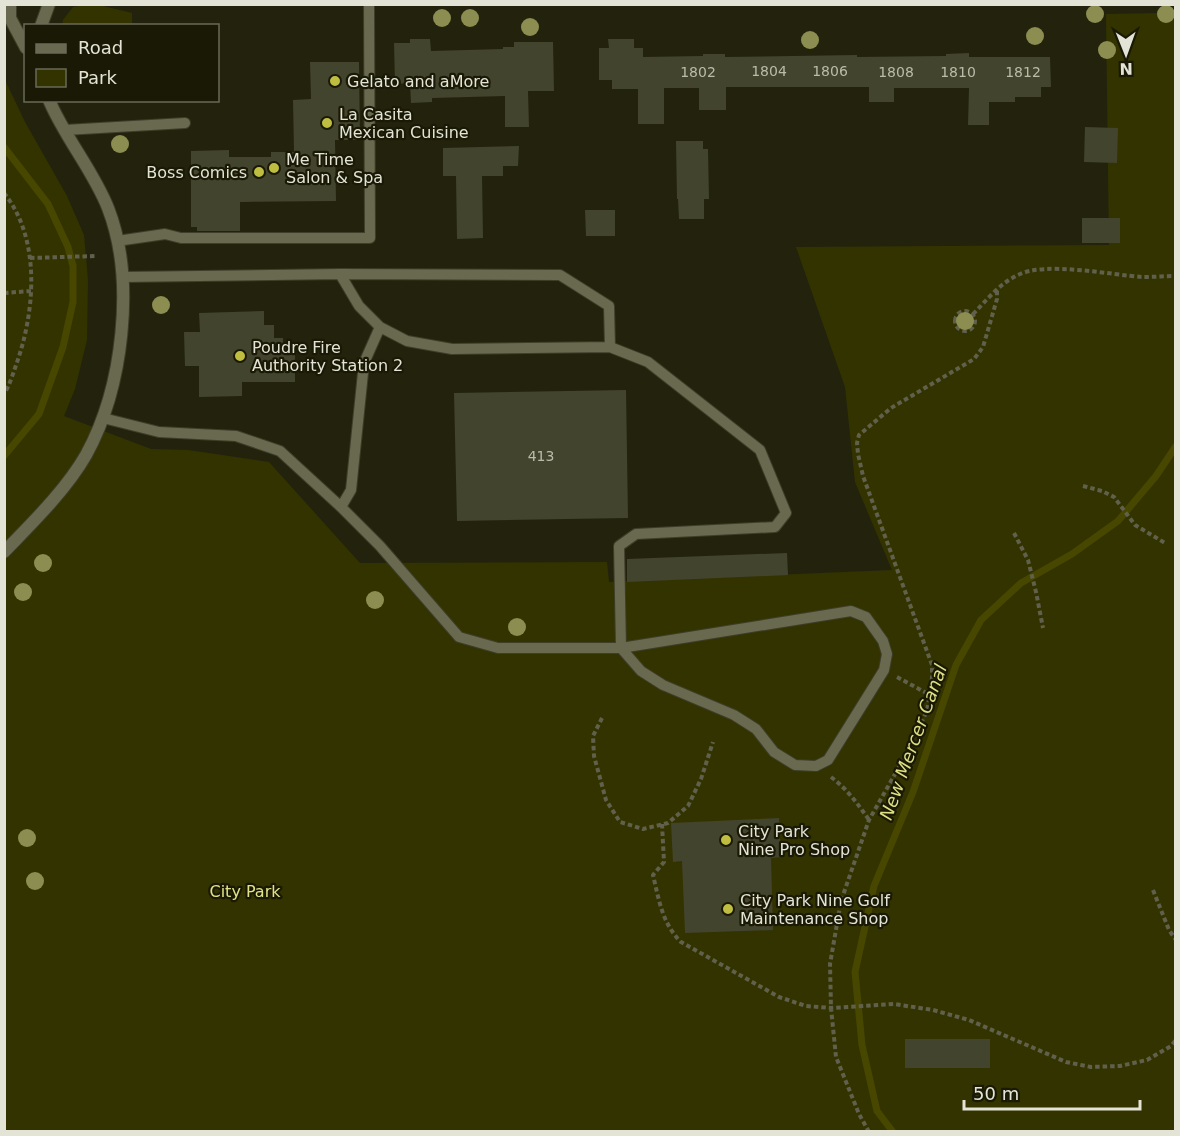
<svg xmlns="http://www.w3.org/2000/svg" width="1180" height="1136" font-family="'DejaVu Sans',sans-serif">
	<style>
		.green { fill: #330 }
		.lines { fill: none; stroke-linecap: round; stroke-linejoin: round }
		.stream { stroke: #484700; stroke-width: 7 }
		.building { fill: #43442d }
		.service-casing { stroke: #3e3e29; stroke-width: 12 }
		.minor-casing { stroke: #3e3e29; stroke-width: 14 }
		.path { stroke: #60604c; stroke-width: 4; stroke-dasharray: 4.5 3; stroke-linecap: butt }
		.service { stroke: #68694f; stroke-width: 10 }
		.minor { stroke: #68694f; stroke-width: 12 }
		.tree { fill: #8c8d50 }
		.poi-dot { fill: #bfbe41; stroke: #191905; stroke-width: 2 }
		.labels { text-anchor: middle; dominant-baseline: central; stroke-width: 4.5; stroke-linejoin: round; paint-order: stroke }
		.number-label { font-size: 14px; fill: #bbbbac }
		.poi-label { font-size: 16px; fill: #e3e3d6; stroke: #191905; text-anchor: start }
		.park-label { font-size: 16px; fill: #e2e386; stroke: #191905 }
		.water-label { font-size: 18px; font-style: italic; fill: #dedf82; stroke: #191905 }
	</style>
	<rect width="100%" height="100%" fill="#23230d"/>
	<path class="green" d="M 84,5 L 99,5 L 132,13 L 132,25 L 62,25 L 63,20 L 73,7 Z
		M 1162,13 L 1175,16 L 1175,1131 L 5,1131 L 5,80 L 25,122 L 67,196 L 84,235 L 88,280 L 87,340 L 75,389 L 64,416 L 151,449 L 188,450 L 269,462 L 360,563 L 607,562 L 609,582 L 892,570 L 855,482 L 845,387 L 796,247 L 1109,245 L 1106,14 Z"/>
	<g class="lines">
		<path class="stream" d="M 4,147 L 48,204 L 68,247 L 73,266 L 73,302 L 63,347 L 39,414 L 4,456
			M 893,1132 L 877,1111 L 862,1045 L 855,972 L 874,886 L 913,792 L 956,665 L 981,620 L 1021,583 L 1072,554 L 1118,521 L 1156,476 L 1176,446"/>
	</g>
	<path class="building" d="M 410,39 L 430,39 L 431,51 L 503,49 L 503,47 L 514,47 L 514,42 L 553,42 L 554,91 L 528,91 L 529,127 L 505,127 L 505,96 L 432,98 L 432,102 L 411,103 L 410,83 L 395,84 L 394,43 L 410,43 Z
		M 608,39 L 634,39 L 634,48 L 643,48 L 643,57 L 703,56 L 703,54 L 725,54 L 725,57 L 857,55 L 857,57 L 946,56 L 946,54 L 969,53 L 969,57 L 1050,57 L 1051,87 L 1041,87 L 1041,97 L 1015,97 L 1015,102 L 989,102 L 989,125 L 968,125 L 969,88 L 894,88 L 894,102 L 869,102 L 869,87 L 726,87 L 726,110 L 699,110 L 699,88 L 664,88 L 664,124 L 638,124 L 638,89 L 612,89 L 612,80 L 599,80 L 599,48 L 609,48 Z
		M 310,62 L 359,62 L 360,140 L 335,140 L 336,201 L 240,202 L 240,231 L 197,231 L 197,227 L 191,227 L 191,151 L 229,150 L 229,157 L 271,157 L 271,152 L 294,152 L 293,100 L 311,99 Z
		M 1085,127 L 1118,128 L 1117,163 L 1084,162 Z
		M 676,141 L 703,141 L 703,149 L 708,149 L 709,199 L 704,199 L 704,219 L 679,219 L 678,199 L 677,199 Z
		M 519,146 L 518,166 L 503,166 L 503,176 L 482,176 L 483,238 L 457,239 L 456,176 L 443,176 L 443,148 Z
		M 585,210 L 615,210 L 615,236 L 586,236 Z
		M 1082,218 L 1120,218 L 1120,243 L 1082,243 Z
		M 264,311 L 264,325 L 274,325 L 274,338 L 283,338 L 283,347 L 295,346 L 295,382 L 242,382 L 242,396 L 199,397 L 199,366 L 185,366 L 184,332 L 200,332 L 199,313 Z
		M 626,390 L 628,518 L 457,521 L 454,393 Z
		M 787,553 L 788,575 L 627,582 L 627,559 Z
		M 779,818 L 781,857 L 771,858 L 773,930 L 685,933 L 682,861 L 673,862 L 671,823 Z
		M 905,1039 L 990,1039 L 990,1068 L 905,1068 Z"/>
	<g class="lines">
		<g class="service-casing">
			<path id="service" d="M 65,130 L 185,123
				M 117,241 L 165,234 L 181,238 L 370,238 L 369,4
				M 340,274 L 560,275 L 609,306 L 610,347
				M 122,277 L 340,274 L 359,306 L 380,327 L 364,363 L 351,490 L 341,507
				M 103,418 L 159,432 L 236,436 L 280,451 L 341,507 L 380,546 L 459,637 L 498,648 L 621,648 L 641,671 L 663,685 L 734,715 L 756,729 L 774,752 L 795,765 L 816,766 L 828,760 L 884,670 L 887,654 L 883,641 L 866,617 L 851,611 L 621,648 L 619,546 L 636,534 L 775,527 L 786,513 L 760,450 L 648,362 L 610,347 L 452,349 L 407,341 L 380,327"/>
		</g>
		<g class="minor-casing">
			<path id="minor" d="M 10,4 L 10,18 L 26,48
				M 41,26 L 49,4
				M 4,552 C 32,523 66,490 86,455 C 123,388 136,280 108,208 C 93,170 65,138 49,100"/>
		</g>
		<path class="path" d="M 4,193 C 42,240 35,314 15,368 C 12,377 9,386 4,394
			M 30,258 L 95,256
			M 4,293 L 31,291
			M955 321a10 10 0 1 1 20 0a10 10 0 1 1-20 0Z
			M 973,314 C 987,300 1000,283 1018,275 C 1045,261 1111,275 1143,277 C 1154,277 1165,276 1176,276
			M 1083,486 L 1102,491 L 1114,497 L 1135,525 L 1165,543
			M 1014,533 L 1028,560 L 1036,592 L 1043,628
			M 897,677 L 930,695
			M 602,718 L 593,736 L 594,756 L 606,800 L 620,822 L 643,829 L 668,823 L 688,806 L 701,779 L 713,742
			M 831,777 C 847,789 858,804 869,820
			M 662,824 L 664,862 L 653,875 C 659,900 662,923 681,942 L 779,997 L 806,1006 L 831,1008 L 894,1004 L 933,1010 L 969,1020 L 1066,1062 L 1091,1067 L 1120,1066 L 1147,1060 L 1171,1046 L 1176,1040
			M 1153,890 L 1169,930 L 1176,940
			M 869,1132 L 859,1114 L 836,1057 L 831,1008 L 830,964 L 841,901 L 869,820 L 903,760 L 927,711 L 932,678 L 932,665 L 863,476 L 858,454 L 857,443 L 859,435 L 891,408 L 974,359 L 983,347 L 997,299 L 997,289"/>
		<use href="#service" class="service"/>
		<use href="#minor" class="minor"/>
	</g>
	<g class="tree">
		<circle cx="1095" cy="14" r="9"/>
		<circle cx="1166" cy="14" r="9"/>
		<circle cx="442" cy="18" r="9"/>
		<circle cx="470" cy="18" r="9"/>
		<circle cx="530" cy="27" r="9"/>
		<circle cx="1035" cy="36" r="9"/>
		<circle cx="810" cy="40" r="9"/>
		<circle cx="1107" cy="50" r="9"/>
		<circle cx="120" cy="144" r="9"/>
		<circle cx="161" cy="305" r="9"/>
		<circle cx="965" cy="321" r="9"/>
		<circle cx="43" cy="563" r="9"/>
		<circle cx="23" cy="592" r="9"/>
		<circle cx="375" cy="600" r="9"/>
		<circle cx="517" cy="627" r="9"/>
		<circle cx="27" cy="838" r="9"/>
		<circle cx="35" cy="881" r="9"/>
	</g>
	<g class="poi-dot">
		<circle cx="335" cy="81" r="6"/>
		<circle cx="327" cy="123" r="6"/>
		<circle cx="274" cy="168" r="6"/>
		<circle cx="259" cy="172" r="6"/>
		<circle cx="240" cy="356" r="6"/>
		<circle cx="726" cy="840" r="6"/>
		<circle cx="728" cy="909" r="6"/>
	</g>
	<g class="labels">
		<g class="number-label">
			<text x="769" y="71">1804</text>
			<text x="830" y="71">1806</text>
			<text x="698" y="72">1802</text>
			<text x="896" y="72">1808</text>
			<text x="958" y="72">1810</text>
			<text x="1023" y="72">1812</text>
			<text x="541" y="456">413</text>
		</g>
		<g class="poi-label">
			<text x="347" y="81">Gelato and aMore</text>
			<text x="339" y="114">La Casita<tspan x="339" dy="18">Mexican Cuisine</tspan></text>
			<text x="286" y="159">Me Time<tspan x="286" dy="18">Salon &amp; Spa</tspan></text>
			<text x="247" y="172" text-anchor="end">Boss Comics</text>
			<text x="252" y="347">Poudre Fire<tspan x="252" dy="18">Authority Station 2</tspan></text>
			<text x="738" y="831">City Park<tspan x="738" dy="18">Nine Pro Shop</tspan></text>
			<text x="740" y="900">City Park Nine Golf<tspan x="740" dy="18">Maintenance Shop</tspan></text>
		</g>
		<g class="park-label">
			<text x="245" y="891">City Park</text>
		</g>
		<g class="water-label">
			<text transform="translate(913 742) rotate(-70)">New Mercer Canal</text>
		</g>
	</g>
	<rect width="1180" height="1136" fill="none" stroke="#e3e3d6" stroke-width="12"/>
	<rect x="24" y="24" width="195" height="78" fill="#191905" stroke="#6a6a59" stroke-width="1.5"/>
	<rect x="36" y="44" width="30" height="9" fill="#68694f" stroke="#6a6a59" stroke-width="1.5"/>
	<text x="78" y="54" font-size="18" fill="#e3e3d6">Road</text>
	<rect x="36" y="69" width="30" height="18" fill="#333300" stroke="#6a6a59" stroke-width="1.5"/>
	<text x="78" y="84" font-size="18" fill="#e3e3d6">Park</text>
	<g transform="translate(1126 54) rotate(179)" stroke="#191905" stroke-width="4.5" paint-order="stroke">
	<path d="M0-4.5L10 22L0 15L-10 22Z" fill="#e3e3d6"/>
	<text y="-9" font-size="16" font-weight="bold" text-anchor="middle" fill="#e3e3d6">N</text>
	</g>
	<path d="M964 1100v9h176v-9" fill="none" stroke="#e3e3d6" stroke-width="3"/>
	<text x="973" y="1100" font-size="18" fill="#e3e3d6" stroke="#191905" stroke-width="4.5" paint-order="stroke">50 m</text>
</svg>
